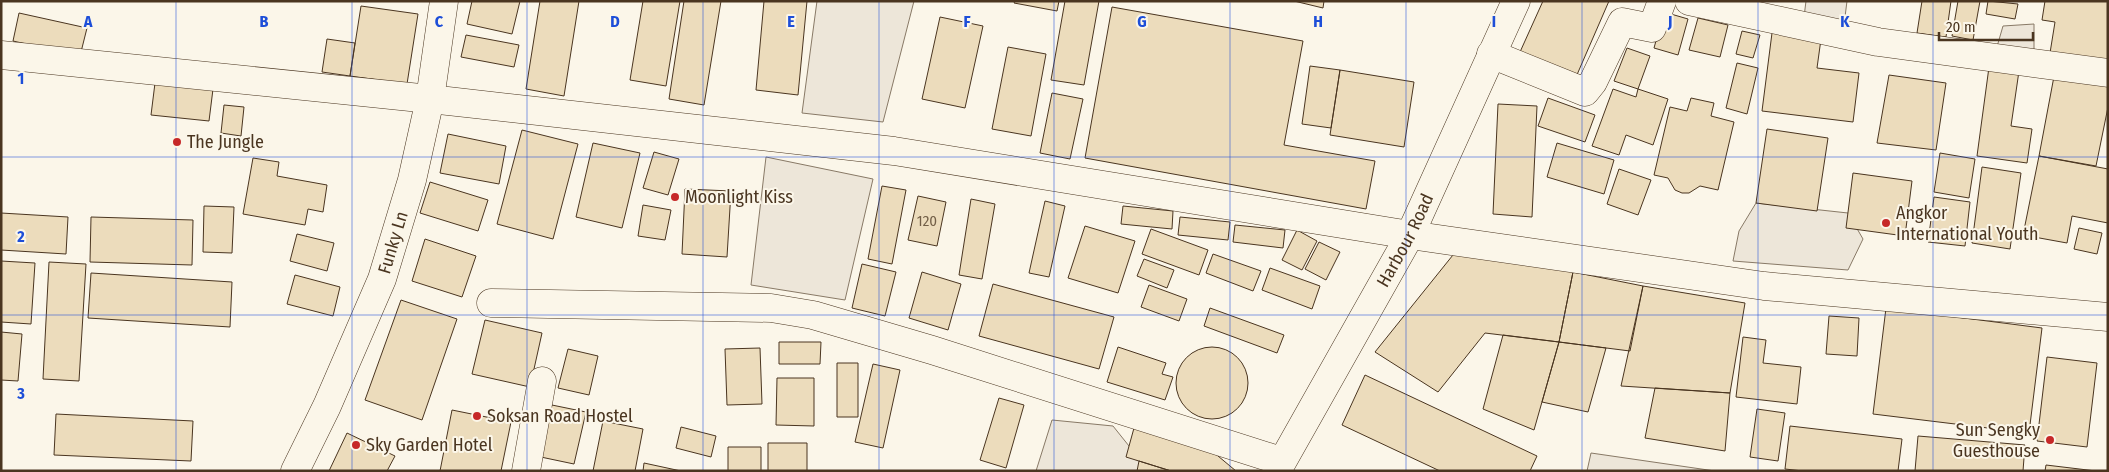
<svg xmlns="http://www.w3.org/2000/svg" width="2109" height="472" font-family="'Fira Sans Condensed',sans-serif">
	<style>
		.green { fill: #ede6d9; stroke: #887966 }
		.building { fill: #ecdcbc; stroke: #4a3520 }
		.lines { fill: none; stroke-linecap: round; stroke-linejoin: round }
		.minor-casing { stroke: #4a3520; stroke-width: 29 }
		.minor { stroke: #fbf6e9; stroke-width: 28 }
		.grid { fill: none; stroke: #1d4ed8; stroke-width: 1; stroke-opacity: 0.55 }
		.poi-dot { fill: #c62828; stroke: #fbf6e9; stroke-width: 2 }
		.labels { text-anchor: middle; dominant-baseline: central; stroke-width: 4; stroke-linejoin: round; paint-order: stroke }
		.number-label { font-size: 15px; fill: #725f47 }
		.poi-label { font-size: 18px; fill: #4a3520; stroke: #fbf6e9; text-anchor: start }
		.street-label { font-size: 18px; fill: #4a3520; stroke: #fbf6e9 }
		.grid-label { font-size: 16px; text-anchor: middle; font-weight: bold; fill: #1d4ed8; stroke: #fbf6e9; stroke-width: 4; stroke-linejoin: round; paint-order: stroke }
	</style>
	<rect width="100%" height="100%" fill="#fbf6e9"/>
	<path class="green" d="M 817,1 L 914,1 L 883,122 L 802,113 Z
		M 1806,1 L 1847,1 L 1844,25 L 1804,17 Z
		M 2034,24 L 2034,61 L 1994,57 L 2003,26 Z
		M 766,157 L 873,179 L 845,300 L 751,285 Z
		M 1756,203 L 1848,213 L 1863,239 L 1848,270 L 1733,261 L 1739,231 Z
		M 1052,420 L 1113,426 L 1149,471 L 1036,471 Z
		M 1591,453 L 1715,471 L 1587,471 Z"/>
	<path class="building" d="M 472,1 L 520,1 L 512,34 L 467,24 Z
		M 540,1 L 579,1 L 564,96 L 526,89 Z
		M 643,1 L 680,1 L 666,86 L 630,80 Z
		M 684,1 L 721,1 L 704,105 L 669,99 Z
		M 764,1 L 807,1 L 798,95 L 756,90 Z
		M 1015,1 L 1059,1 L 1057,11 L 1014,3 Z
		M 1065,1 L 1099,1 L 1084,85 L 1051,80 Z
		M 1294,1 L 1324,1 L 1323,8 Z
		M 1543,1 L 1609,1 L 1576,77 L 1520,52 Z
		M 1922,1 L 1951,1 L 1946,37 L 1917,33 Z
		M 1958,1 L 1980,1 L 1973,40 L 1952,36 Z
		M 1988,1 L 2018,4 L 2015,19 L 1986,14 Z
		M 2045,1 L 2108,1 L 2108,62 L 2050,53 L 2055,22 L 2042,20 Z
		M 361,6 L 418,14 L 407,84 L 350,76 Z
		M 1112,7 L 1303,41 L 1284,145 L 1375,161 L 1366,209 L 1085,158 Z
		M 1664,12 L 1688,19 L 1678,55 L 1654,48 Z
		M 19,13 L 87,28 L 80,56 L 13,41 Z
		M 940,17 L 983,26 L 965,108 L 922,99 Z
		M 1698,18 L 1728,25 L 1720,57 L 1689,50 Z
		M 1742,31 L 1760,35 L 1753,58 L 1736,54 Z
		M 1772,33 L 1821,39 L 1817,68 L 1859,73 L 1853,122 L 1762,111 Z
		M 466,35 L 519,45 L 514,67 L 461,57 Z
		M 327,39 L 355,43 L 350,76 L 322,72 Z
		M 1008,47 L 1046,54 L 1031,136 L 992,129 Z
		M 1627,48 L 1650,56 L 1638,89 L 1614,81 Z
		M 1737,63 L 1758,68 L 1747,114 L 1726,108 Z
		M 1310,66 L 1340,70 L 1331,128 L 1302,124 Z
		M 1989,67 L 2019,71 L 2011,126 L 2032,129 L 2027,163 L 1977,156 Z
		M 1340,70 L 1414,82 L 1404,147 L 1330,135 Z
		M 2055,71 L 2108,81 L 2108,107 L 2096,166 L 2039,156 Z
		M 1889,75 L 1946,83 L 1936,150 L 1877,143 Z
		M 155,83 L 213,89 L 209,121 L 151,115 Z
		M 1613,89 L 1636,97 L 1638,89 L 1668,99 L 1653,145 L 1626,135 L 1619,155 L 1592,146 Z
		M 1052,93 L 1083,99 L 1070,159 L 1040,153 Z
		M 1548,98 L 1595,115 L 1585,142 L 1538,126 Z
		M 1691,98 L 1714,103 L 1711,116 L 1734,122 L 1718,190 L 1700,186 L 1689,193 L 1682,193 L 1675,190 L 1668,178 L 1654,175 L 1670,107 L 1687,111 Z
		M 1498,104 L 1537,106 L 1532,217 L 1493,214 Z
		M 224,105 L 244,107 L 241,136 L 221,133 Z
		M 1767,129 L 1828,138 L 1817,211 L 1756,203 Z
		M 522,130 L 578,144 L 553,239 L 497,224 Z
		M 448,134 L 506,146 L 499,184 L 440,173 Z
		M 593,143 L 640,153 L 622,228 L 576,217 Z
		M 1557,143 L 1614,160 L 1604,194 L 1547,177 Z
		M 654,152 L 679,159 L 668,195 L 643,188 Z
		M 1940,153 L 1975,159 L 1969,198 L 1934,192 Z
		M 2039,156 L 2108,169 L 2108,223 L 2072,216 L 2067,243 L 2023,235 Z
		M 253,158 L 279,162 L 277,176 L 327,185 L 323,212 L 308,209 L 305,225 L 243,214 Z
		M 1982,167 L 2021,173 L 2010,249 L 1972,243 Z
		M 1619,169 L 1651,180 L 1638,215 L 1607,204 Z
		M 1853,173 L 1912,181 L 1905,236 L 1846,228 Z
		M 430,182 L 488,200 L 478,231 L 420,213 Z
		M 882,186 L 906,190 L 892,264 L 868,259 Z
		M 685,189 L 731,191 L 727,257 L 682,254 Z
		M 918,196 L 946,202 L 937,246 L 908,240 Z
		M 1934,197 L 1970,202 L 1965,246 L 1928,242 Z
		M 971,199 L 995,204 L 982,279 L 959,275 Z
		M 1045,201 L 1065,206 L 1049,277 L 1029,273 Z
		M 643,205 L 671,210 L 665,240 L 638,236 Z
		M 204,206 L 234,207 L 232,253 L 203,252 Z
		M 1123,206 L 1173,211 L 1172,229 L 1121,224 Z
		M 1,213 L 68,217 L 66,254 L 1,250 Z
		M 91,217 L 193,220 L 192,265 L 90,262 Z
		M 1180,217 L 1230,222 L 1228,240 L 1178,235 Z
		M 1235,225 L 1285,230 L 1283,248 L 1233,242 Z
		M 1085,226 L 1135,241 L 1118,293 L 1068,278 Z
		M 2079,228 L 2102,233 L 2097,254 L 2074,249 Z
		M 1151,229 L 1208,250 L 1199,275 L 1142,254 Z
		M 1297,230 L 1317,241 L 1302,270 L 1282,260 Z
		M 297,234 L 334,243 L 327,271 L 290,261 Z
		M 425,239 L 476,256 L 462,297 L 412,281 Z
		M 1319,242 L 1340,252 L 1326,280 L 1305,269 Z
		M 1457,250 L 1573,272 L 1559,342 L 1485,333 L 1438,392 L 1375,352 Z
		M 1213,254 L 1261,271 L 1253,291 L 1206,273 Z
		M 1144,259 L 1174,270 L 1167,288 L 1137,276 Z
		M 1,261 L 35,263 L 31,324 L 1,322 Z
		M 49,262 L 86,264 L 79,381 L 43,379 Z
		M 862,264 L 896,272 L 885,316 L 852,308 Z
		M 1270,268 L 1320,286 L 1312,309 L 1262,290 Z
		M 922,272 L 961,284 L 948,330 L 909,318 Z
		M 1573,272 L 1643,286 L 1630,351 L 1559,342 Z
		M 91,273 L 232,282 L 230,327 L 88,318 Z
		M 295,275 L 340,287 L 333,316 L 287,304 Z
		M 993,284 L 1114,317 L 1099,369 L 979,336 Z
		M 1149,285 L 1187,299 L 1179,321 L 1141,307 Z
		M 1643,286 L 1745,303 L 1730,393 L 1621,386 Z
		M 401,300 L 457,319 L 422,420 L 365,400 Z
		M 1210,308 L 1284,335 L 1277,353 L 1204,326 Z
		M 1886,308 L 2042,328 L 2029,433 L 1873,414 Z
		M 1829,316 L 1859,318 L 1857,356 L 1826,354 Z
		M 485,320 L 542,333 L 530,387 L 472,374 Z
		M 1,332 L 22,334 L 18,381 L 1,380 Z
		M 1503,335 L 1559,342 L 1534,430 L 1483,409 Z
		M 1743,337 L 1766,340 L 1763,363 L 1801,367 L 1797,404 L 1736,397 Z
		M 779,342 L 821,342 L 820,364 L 779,364 Z
		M 1559,342 L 1606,348 L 1588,412 L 1542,402 Z
		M 1118,347 L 1166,363 L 1162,374 L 1173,377 L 1165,400 L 1107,382 Z
		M1176 383a36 36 0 1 1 72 0a36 36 0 1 1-72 0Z
		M 760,348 L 762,404 L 727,405 L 725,349 Z
		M 568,349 L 598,356 L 589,395 L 558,388 Z
		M 2047,357 L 2097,363 L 2087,447 L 2037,441 Z
		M 837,363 L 858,363 L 858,417 L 837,417 Z
		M 873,364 L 900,370 L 883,448 L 855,442 Z
		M 1365,375 L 1537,456 L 1530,471 L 1440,471 L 1342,425 Z
		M 777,378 L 814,378 L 814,426 L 776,425 Z
		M 1655,388 L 1730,393 L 1725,451 L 1645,438 Z
		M 999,398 L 1024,405 L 1006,468 L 980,460 Z
		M 547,404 L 586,412 L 574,464 L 536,456 Z
		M 1757,409 L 1785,413 L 1778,461 L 1750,457 Z
		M 452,410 L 511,422 L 501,471 L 440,471 Z
		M 56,414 L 193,421 L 191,461 L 54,455 Z
		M 603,421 L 643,429 L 635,471 L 593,471 Z
		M 1790,426 L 1902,439 L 1898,471 L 1803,471 L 1785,469 Z
		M 681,427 L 716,436 L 711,457 L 676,448 Z
		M 1134,428 L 1212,451 L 1236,471 L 1171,471 L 1126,457 Z
		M 347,433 L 395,456 L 387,471 L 329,471 Z
		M 1918,436 L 2025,445 L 2023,471 L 1915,471 Z
		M 768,443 L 807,443 L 807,471 L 768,471 Z
		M 728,447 L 761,447 L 761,471 L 728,471 Z
		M 1139,461 L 1171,471 L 1137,471 Z
		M 644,463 L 681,471 L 643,471 Z
		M 2046,465 L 2096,471 L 2045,471 Z"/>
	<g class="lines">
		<g class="minor-casing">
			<g id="minor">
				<path d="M 1689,1 L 1878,42 L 2108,73"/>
				<path d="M 1491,54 L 1585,92 L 1593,82 L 1622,22 L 1652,28 L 1662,1"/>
				<path d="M 1,55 L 430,99 L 894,151 L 1410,235 L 1764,286 L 2108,317"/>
				<path d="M 491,303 L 771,308 L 813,315 L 932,350 L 1281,461"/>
				<path id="s1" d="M 295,471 L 327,406 L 382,279 L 412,180 L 430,99 L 444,1"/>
				<path d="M 526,471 L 542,381"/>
				<path id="s2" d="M 1277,471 L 1410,235 L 1516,1"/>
			</g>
		</g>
		<use href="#minor" class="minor"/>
	</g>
	<path class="grid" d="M 176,1 L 176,471M 352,1 L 352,471M 527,1 L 527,471M 703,1 L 703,471M 879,1 L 879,471M 1054,1 L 1054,471M 1230,1 L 1230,471M 1406,1 L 1406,471M 1582,1 L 1582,471M 1758,1 L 1758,471M 1933,1 L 1933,471M 1,157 L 2108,157M 1,315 L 2108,315"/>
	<g class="poi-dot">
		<circle cx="177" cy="142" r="5"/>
		<circle cx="675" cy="197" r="5"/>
		<circle cx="1886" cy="223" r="5"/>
		<circle cx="477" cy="416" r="5"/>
		<circle cx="2050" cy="440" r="5"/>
		<circle cx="356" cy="445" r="5"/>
	</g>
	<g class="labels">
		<g class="number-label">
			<text x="927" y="221">120</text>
		</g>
		<g class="poi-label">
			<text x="187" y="142">The Jungle</text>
			<text x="685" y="197">Moonlight Kiss</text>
			<text x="1896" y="213">Angkor<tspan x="1896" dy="21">International Youth</tspan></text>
			<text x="487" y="416">Soksan Road Hostel</text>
			<text x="2040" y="430" text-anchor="end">Sun Sengky<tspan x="2040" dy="21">Guesthouse</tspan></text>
			<text x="366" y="445">Sky Garden Hotel</text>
		</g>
		<g class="street-label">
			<text stroke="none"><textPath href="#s2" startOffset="264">Harbour Road</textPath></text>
			<text stroke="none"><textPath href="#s1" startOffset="249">Funky Ln</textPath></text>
		</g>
	</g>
	<g class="grid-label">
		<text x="88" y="27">A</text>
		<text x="264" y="27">B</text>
		<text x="439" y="27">C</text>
		<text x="615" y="27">D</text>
		<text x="791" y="27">E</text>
		<text x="967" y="27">F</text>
		<text x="1142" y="27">G</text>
		<text x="1318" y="27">H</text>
		<text x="1494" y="27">I</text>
		<text x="1670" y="27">J</text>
		<text x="1845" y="27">K</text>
		<text x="21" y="84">1</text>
		<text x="21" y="242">2</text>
		<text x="21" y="399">3</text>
	</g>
	<rect width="2109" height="472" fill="none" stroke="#4a3520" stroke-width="5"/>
	<path d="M1939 32v8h94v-8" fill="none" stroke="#4a3520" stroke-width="2.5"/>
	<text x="1946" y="32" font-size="15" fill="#4a3520" stroke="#fbf6e9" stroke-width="4" paint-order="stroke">20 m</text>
</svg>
